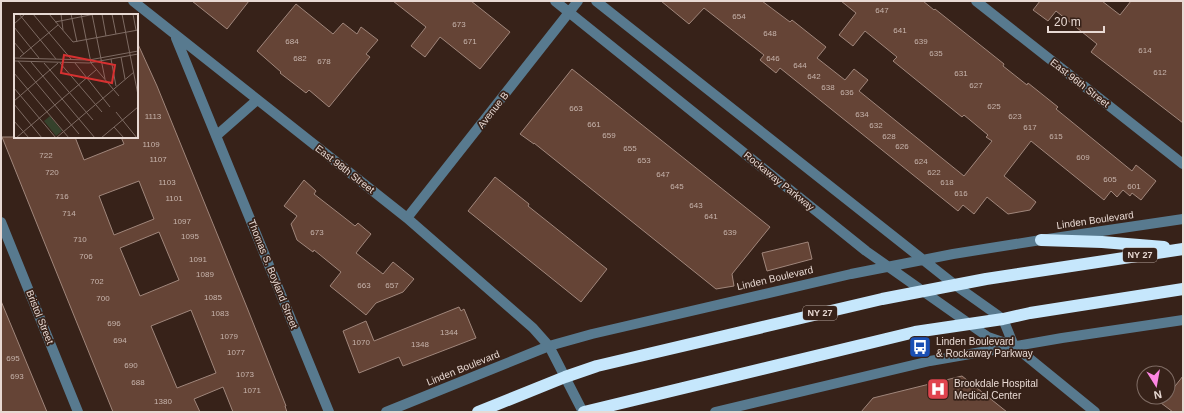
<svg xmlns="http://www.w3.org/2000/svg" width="1184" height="413" font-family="Helvetica,sans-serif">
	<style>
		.building { fill: #654436; stroke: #a0867b; fill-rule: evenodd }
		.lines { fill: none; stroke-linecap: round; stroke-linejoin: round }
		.minor { stroke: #587a8f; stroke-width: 10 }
		.highway { stroke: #c6e7fc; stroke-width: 12 }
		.labels { text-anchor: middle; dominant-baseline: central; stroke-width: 3.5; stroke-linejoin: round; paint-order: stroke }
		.number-label { font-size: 8px; fill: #c7b4ac }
		.shield { fill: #372219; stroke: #b3a29b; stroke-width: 1 }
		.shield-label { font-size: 9px; font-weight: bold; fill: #e8d9d3 }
		.street-label { font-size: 10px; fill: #e8d9d3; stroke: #372219 }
		.poi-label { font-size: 10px; fill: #e8d9d3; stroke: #372219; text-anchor: start }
		.inset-road { fill: none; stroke: #7e6b63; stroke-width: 1 }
		.view { fill: #d73131; fill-opacity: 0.15; stroke: #d73131; stroke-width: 2 }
		.inset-edge { fill: none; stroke: #e8d9d3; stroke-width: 2 }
	</style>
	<rect width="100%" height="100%" fill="#372219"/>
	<path class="building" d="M 192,1 L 249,1 L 227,29 Z
		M 393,1 L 471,1 L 510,32 L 480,69 L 440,37 L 425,57 L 411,46 L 426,27 Z
		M 661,1 L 762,1 L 790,22 L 792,20 L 826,47 L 817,58 L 845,80 L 854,69 L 868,80 L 859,91 L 964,176 L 992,141 L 986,137 L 988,135 L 964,115 L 962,117 L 893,61 L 897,57 L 865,31 L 853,46 L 839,35 L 856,13 L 841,1 L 923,1 L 934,10 L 935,9 L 1004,64 L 1003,66 L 1027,85 L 1028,83 L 1058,107 L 1056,109 L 1132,171 L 1136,165 L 1156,181 L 1141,200 L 1132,193 L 1130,196 L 1123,190 L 1117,197 L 1111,191 L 1104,200 L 1031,141 L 1004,176 L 1036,202 L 1030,210 L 1008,214 L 987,197 L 974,214 L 963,205 L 958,211 L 780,68 L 776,73 L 760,60 L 764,55 L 704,8 L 689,24 Z
		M 1040,1 L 1102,1 L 1120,15 L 1131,1 L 1183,1 L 1183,123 L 1091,52 L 1097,44 L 1056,11 L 1048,21 L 1033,10 Z
		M 296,4 L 333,34 L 343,23 L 357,34 L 361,27 L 378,40 L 366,54 L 370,57 L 329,107 L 309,90 L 306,93 L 280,73 L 281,72 L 257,51 Z
		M 137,42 L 157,86 L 248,310 L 286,406 L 285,406 L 287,412 L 233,412 L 223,387 L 194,399 L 200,412 L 113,412 L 41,234 L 2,137 L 75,137 L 84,160 L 124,144 L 121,137 L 137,137 ZM 139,181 L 154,219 L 114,235 L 99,196 ZM 159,232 L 179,280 L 140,296 L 120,248 ZM 191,310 L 216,373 L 177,388 L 151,326 Z
		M 572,69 L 770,227 L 732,274 L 734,286 L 716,289 L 534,143 L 534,144 L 520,134 Z
		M 495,177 L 529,204 L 528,206 L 607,269 L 581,302 L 468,211 Z
		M 304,180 L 316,191 L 314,194 L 341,215 L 355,226 L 358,223 L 371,234 L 356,253 L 383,274 L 393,262 L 414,279 L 403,292 L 376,303 L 366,315 L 330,286 L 341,272 L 314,250 L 313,252 L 297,240 L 291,224 L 297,216 L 284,206 Z
		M 808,242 L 812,259 L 767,271 L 762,253 Z
		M 1,301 L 47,412 L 1,412 Z
		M 459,307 L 461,311 L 464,309 L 476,338 L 403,366 L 399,357 L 359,373 L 343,331 L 366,321 L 374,341 Z
		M 962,376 L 1007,412 L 861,412 L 873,398 Z
		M 1183,376 L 1183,412 L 1173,412 L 1161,403 L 1166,397 L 1168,397 L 1168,395 Z"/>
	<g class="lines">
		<path class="minor" d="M 133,1 L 407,218 L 533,328 L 549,346 L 583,412
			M 555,1 L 866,251 L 988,337 L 1014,346 L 1095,412
			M 596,1 L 955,285 L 1003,319 L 1014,346
			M 976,1 L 1183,164
			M 176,38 L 329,412
			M 216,136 L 257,100
			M 407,218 L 578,1
			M 1,222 L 78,412
			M 386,412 L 549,346 L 592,334 L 851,274 L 953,254 L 1041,240 L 1183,219
			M 715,412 L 930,361 L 1062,338 L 1183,320"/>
		<path class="highway" d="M 1041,240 L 1102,242 L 1164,247
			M 478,412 L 565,377 L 597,366 L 882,299 L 986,279 L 1183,249
			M 584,412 L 915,332 L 1003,319 L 1030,313 L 1183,289"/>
	</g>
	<defs>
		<g id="bus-square" transform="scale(1.15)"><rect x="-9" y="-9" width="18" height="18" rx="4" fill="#1a4fb4" stroke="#372219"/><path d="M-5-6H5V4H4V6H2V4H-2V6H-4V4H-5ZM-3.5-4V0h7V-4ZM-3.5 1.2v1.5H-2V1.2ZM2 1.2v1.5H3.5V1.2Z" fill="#fff"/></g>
		<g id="hospital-square" transform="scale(1.15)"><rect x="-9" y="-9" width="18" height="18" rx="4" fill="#e0444e" stroke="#372219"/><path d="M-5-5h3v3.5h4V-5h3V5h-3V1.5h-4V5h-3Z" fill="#fff"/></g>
	</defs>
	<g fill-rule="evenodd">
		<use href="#bus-square" x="920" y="347"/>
		<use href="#hospital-square" x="938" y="389"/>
	</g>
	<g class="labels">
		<g class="number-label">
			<text x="882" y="10">647</text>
			<text x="739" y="16">654</text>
			<text x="459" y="24">673</text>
			<text x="900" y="30">641</text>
			<text x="770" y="33">648</text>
			<text x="292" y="41">684</text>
			<text x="470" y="41">671</text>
			<text x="921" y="41">639</text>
			<text x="1145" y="50">614</text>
			<text x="936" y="53">635</text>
			<text x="300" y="58">682</text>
			<text x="773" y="58">646</text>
			<text x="324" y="61">678</text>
			<text x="800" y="65">644</text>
			<text x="1160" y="72">612</text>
			<text x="961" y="73">631</text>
			<text x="814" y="76">642</text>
			<text x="976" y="85">627</text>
			<text x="828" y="87">638</text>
			<text x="847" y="92">636</text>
			<text x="994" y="106">625</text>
			<text x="576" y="108">663</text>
			<text x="862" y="114">634</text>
			<text x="153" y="116">1113</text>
			<text x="1015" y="116">623</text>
			<text x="594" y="124">661</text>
			<text x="876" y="125">632</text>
			<text x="1030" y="127">617</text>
			<text x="609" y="135">659</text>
			<text x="889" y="136">628</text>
			<text x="1056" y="136">615</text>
			<text x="151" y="144">1109</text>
			<text x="902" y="146">626</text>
			<text x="630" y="148">655</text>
			<text x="46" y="155">722</text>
			<text x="1083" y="157">609</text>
			<text x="158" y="159">1107</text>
			<text x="644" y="160">653</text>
			<text x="921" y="161">624</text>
			<text x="52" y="172">720</text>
			<text x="934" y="172">622</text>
			<text x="663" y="174">647</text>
			<text x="1110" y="179">605</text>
			<text x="167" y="182">1103</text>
			<text x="947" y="182">618</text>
			<text x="677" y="186">645</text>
			<text x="1134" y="186">601</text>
			<text x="961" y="193">616</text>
			<text x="62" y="196">716</text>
			<text x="174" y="198">1101</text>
			<text x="696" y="205">643</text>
			<text x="69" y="213">714</text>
			<text x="711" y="216">641</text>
			<text x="182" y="221">1097</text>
			<text x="317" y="232">673</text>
			<text x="730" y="232">639</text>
			<text x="190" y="236">1095</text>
			<text x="80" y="239">710</text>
			<text x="86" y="256">706</text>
			<text x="198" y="259">1091</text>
			<text x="205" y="274">1089</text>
			<text x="97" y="281">702</text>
			<text x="364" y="285">663</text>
			<text x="392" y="285">657</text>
			<text x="213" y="297">1085</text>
			<text x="103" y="298">700</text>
			<text x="220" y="313">1083</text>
			<text x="114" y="323">696</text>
			<text x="449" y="332">1344</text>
			<text x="229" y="336">1079</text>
			<text x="120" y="340">694</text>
			<text x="361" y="342">1070</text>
			<text x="420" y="344">1348</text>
			<text x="236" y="352">1077</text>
			<text x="13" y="358">695</text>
			<text x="131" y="365">690</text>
			<text x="245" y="374">1073</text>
			<text x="17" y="376">693</text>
			<text x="138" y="382">688</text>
			<text x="252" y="390">1071</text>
			<text x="163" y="401">1380</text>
		</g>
		<g class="shield">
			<rect x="1123" y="248" width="34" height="14" rx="3"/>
			<rect x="803" y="306" width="34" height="14" rx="3"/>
		</g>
		<g class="shield-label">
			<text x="1140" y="255">NY 27</text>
			<text x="820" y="313">NY 27</text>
		</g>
		<g class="street-label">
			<text transform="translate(1080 83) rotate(38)">East 96th Street</text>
			<text transform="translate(493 110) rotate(-52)">Avenue B</text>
			<text transform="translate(345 169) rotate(38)">East 98th Street</text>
			<text transform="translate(779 181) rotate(39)">Rockaway Parkway</text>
			<text transform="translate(1095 220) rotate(-8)">Linden Boulevard</text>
			<text transform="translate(273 274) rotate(68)">Thomas S. Boyland Street</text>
			<text transform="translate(775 278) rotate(-13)">Linden Boulevard</text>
			<text transform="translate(40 317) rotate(68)">Bristol Street</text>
			<text transform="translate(463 368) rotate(-22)">Linden Boulevard</text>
		</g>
		<g class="poi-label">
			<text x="936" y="341">Linden Boulevard<tspan x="936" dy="12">&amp; Rockaway Parkway</tspan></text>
			<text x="954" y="383">Brookdale Hospital<tspan x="954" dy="12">Medical Center</tspan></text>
		</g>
	</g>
	<g transform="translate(14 14)">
		<rect width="124" height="124" fill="#372219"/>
		<path d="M 36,102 L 48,117 L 42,122 L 30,107 Z" fill="#35422c"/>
		<path class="inset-road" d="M 5,0 L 42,45M 19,0 L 57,45M 35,0 L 59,28 L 124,16M 47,0 L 49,16M 57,0 L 63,28M 67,0 L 77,49 L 105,82M 78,0 L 91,65M 88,0 L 92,22M 98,0 L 102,20M 108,0 L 124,81M 119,0 L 122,16M 41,8 L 81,0M 0,10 L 11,0M 0,13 L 25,44M 0,28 L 10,40M 6,43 L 44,11M 107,43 L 111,65M 0,44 L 75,46 L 124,37M 97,45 L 102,72M 1,47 L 75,49 L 124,40M 4,47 L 65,120M 17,48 L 81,124M 30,49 L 79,106M 46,49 L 88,98M 61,49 L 96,93M 0,59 L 55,124M 0,74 L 42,124M 0,87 L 44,49M 0,90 L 28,124M 102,98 L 123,124M 0,107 L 15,124M 100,113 L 110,124M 2,124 L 82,56M 42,124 L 120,58M 87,124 L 124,93"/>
		<path class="view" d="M 50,41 L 101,51 L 98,69 L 47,59 Z"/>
		<rect width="124" height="124" class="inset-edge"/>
	</g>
	<rect width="1184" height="413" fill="none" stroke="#e8d9d3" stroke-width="4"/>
	<g transform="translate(1156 385) rotate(169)"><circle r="19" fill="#372219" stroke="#7e6b63"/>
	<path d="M0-3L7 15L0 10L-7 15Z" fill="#fd86e2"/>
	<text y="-6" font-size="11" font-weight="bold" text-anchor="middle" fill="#e8d9d3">N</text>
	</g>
	<path d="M1048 26v6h56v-6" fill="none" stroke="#e8d9d3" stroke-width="2"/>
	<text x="1054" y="26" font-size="12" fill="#e8d9d3" stroke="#372219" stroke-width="3" paint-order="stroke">20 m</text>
</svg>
